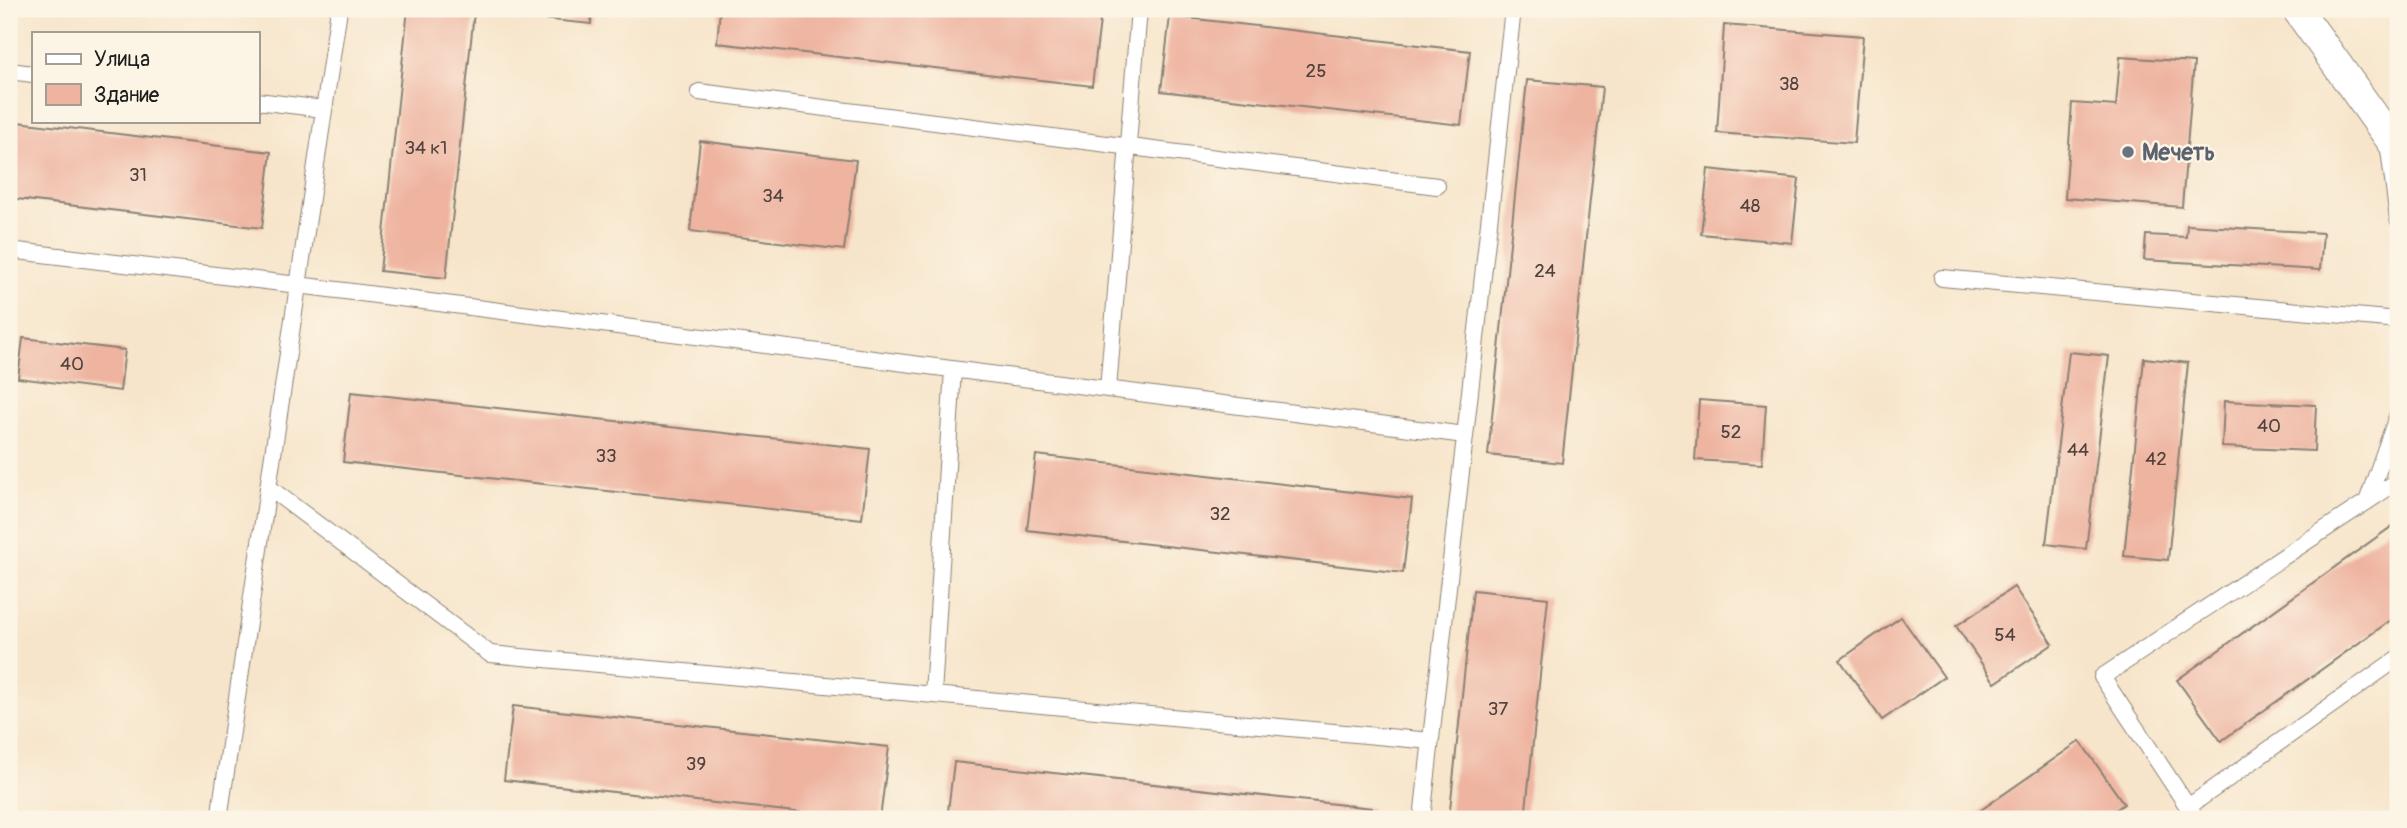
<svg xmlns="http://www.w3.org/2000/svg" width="2407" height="828" font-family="Pangolin,sans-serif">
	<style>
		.building { fill: #eeb4a0 }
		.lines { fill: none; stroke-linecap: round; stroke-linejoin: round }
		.lane-casing { stroke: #8a8074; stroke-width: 18 }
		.street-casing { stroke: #8a8074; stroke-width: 32 }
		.lane { stroke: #fff; stroke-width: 16 }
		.street { stroke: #fff; stroke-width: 30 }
		.worship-dot { fill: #6b7280; stroke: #fcf5e5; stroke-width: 2.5 }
		.labels { text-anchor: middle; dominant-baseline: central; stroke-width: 5; stroke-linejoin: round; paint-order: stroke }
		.number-label { font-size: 19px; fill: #50423d }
		.worship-label { font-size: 23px; font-weight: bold; fill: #5b616d; stroke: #fcf5e5; text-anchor: start }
	</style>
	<rect width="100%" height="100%" fill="#fcf5e5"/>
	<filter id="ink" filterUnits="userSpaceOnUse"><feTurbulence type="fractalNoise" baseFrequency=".0143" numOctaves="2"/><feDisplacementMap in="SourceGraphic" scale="14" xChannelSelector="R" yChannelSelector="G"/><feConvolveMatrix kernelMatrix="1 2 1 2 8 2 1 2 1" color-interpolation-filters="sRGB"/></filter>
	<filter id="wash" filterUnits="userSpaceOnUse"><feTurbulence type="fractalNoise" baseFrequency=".00686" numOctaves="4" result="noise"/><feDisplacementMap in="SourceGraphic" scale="28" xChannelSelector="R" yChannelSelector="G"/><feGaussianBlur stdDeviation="1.57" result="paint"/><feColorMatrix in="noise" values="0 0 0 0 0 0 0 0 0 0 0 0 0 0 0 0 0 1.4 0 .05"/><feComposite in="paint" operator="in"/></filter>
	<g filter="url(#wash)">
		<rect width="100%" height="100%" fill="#f7e5cb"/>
		<g id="blocks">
			<path class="building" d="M 408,9 L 592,9 L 591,24 L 474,12 L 446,278 L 380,271 Z
				M 720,9 L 1076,9 L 1101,12 L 1092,86 L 717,43 Z
				M 1170,16 L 1470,51 L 1461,125 L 1161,91 Z
				M 1724,25 L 1863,36 L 1854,143 L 1717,133 Z
				M 2120,57 L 2194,62 L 2182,207 L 2065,198 L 2072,103 L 2116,106 Z
				M 1527,80 L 1602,87 L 1562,463 L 1488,455 Z
				M 9,121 L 271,152 L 262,228 L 9,198 Z
				M 700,141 L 856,160 L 844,250 L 690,231 Z
				M 1708,169 L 1799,179 L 1792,243 L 1701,234 Z
				M 2187,225 L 2323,233 L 2320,270 L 2144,260 L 2146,235 L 2186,237 Z
				M 23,338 L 125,350 L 120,391 L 18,378 Z
				M 2069,352 L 2109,356 L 2086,549 L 2046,544 Z
				M 2144,358 L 2188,363 L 2168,560 L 2124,556 Z
				M 351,392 L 870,449 L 862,519 L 343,462 Z
				M 1699,400 L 1766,405 L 1762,464 L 1695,460 Z
				M 2224,401 L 2316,405 L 2314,451 L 2222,447 Z
				M 1036,455 L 1412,499 L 1403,573 L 1027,530 Z
				M 2398,522 L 2398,615 L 2221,741 L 2177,680 Z
				M 2014,587 L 2053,644 L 1995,683 L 1956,626 Z
				M 1473,590 L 1548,598 L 1525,819 L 1449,819 Z
				M 1901,617 L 1944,677 L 1882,720 L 1840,660 Z
				M 513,706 L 889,747 L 880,819 L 860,819 L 504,780 Z
				M 2080,741 L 2124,804 L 2102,819 L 1968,819 Z
				M 954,762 L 1372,808 L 1371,819 L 947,819 Z"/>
		</g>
	</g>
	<g filter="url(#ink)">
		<use href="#blocks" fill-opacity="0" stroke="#8a8074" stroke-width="2"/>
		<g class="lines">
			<g class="lane-casing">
				<path id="lane" d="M 9,71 L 33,74
					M 699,92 L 1437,186
					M 257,101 L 324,109
					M 2388,142 L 2398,219
					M 9,250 L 298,285 L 1465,435
					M 1942,278 L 2398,320
					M 1108,389 L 1139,9
					M 268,487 L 490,654 L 1431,741
					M 2367,502 L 2398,414
					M 933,695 L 953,369
					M 2188,807 L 2398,658
					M 219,819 L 339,9
					M 1422,819 L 1513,9
					M 2196,819 L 2102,677 L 2398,481"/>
			</g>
			<g class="street-casing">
				<path id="street" d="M 2297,9 L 2398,150"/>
			</g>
			<use href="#lane" class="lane"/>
			<use href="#street" class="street"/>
		</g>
	</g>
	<circle class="worship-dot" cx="2128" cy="152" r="7"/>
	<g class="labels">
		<g class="number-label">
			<text x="1316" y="71">25</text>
			<text x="1789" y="84">38</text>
			<text x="426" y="148">34 к1</text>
			<text x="138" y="175">31</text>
			<text x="773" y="196">34</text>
			<text x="1750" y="206">48</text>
			<text x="1545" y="271">24</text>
			<text x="72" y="364">40</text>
			<text x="2269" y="426">40</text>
			<text x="1731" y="432">52</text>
			<text x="2078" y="450">44</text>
			<text x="606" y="456">33</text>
			<text x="2156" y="459">42</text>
			<text x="1220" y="514">32</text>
			<text x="2005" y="635">54</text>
			<text x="1498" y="709">37</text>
			<text x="696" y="764">39</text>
		</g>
		<g class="worship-label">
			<text x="2142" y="152">Мечеть</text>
		</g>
	</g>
	<rect width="2407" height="828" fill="none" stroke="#fcf5e5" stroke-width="35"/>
	<rect x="32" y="32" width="228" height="91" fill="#fcf5e5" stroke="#a29e95" stroke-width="2"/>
	<rect x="46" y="54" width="35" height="10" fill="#ffffff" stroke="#a29e95" stroke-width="2"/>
	<text x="94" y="66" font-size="21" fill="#1c1c1c">Улица</text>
	<rect x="46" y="84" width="35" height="21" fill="#eeb4a0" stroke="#a29e95" stroke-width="2"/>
	<text x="94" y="102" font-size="21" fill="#1c1c1c">Здание</text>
</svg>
